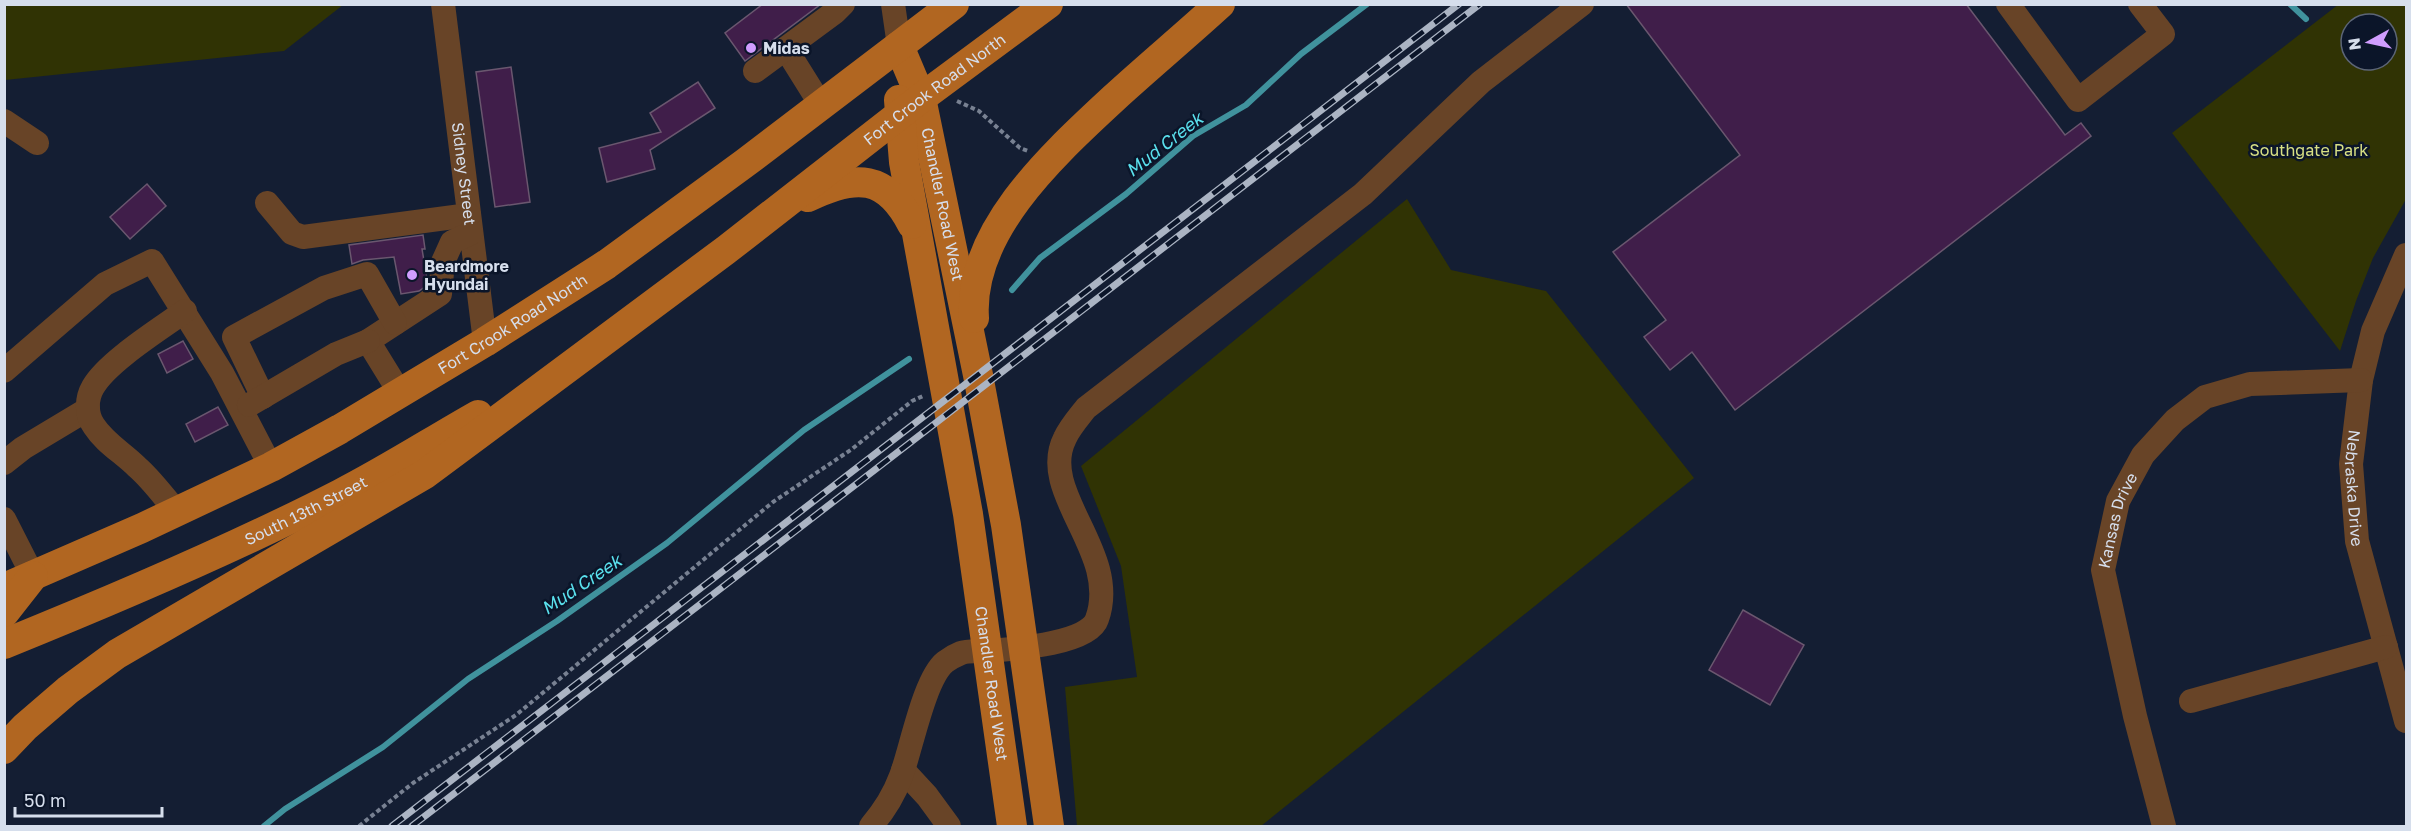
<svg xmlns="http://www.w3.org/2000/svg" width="2411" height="831" font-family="'Golos Text',sans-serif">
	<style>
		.green { fill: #303304; fill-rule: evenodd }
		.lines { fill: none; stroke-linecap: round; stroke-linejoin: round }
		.stream { stroke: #40929d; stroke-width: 6 }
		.building { fill: #401e4a; stroke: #6a576f; stroke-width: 1.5 }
		.path { stroke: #788192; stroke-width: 4; stroke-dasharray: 4.5 3; stroke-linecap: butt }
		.minor { stroke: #684427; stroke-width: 24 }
		.major { stroke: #b16621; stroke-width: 30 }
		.rail-casing { stroke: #abb4c3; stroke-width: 7 }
		.rail { stroke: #0b1529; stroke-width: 4.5; stroke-dasharray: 14; stroke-linecap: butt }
		.poi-dot { fill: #d09dfe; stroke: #0b1529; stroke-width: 2 }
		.labels { text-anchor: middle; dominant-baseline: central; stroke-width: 5; stroke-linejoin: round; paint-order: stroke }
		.poi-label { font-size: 16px; font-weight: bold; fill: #d6deec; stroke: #0b1529; text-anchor: start }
		.street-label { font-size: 16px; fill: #d6deec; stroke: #0b1529 }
		.park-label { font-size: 16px; fill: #d8e084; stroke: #0b1529 }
		.water-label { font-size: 18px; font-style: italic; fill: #5ae0ed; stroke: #0b1529 }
	</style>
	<rect width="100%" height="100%" fill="#141e33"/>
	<path class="green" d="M 5,4 L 343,4 L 343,5 L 284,51 L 5,80 Z
		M 2339,4 L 2406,5 L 2406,199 L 2373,258 L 2356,301 L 2340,351 L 2172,133 ZM 2351,24 L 2387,24 L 2387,60 L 2351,60 Z
		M 1407,199 L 1451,270 L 1546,291 L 1694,478 L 1261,826 L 1077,826 L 1065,687 L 1137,677 L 1121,566 L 1081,466 Z"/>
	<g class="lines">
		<path class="stream" d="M 2290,4 L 2306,19
			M 1012,290 L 1040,258 L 1126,194 L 1193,136 L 1246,105 L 1301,54 L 1367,4
			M 264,826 L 285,809 L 383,747 L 468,679 L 557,621 L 667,543 L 804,430 L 909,359"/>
	</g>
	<path class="building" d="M 763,4 L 821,4 L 745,61 L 725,33 Z
		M 1626,4 L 1966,4 L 2065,135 L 2081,123 L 2091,136 L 1735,410 L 1692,352 L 1670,370 L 1644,337 L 1666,320 L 1613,252 L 1740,155 Z
		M 511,67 L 530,202 L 495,207 L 476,72 Z
		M 698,82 L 715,108 L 650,150 L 655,169 L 607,182 L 599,148 L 661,132 L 650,113 Z
		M 147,184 L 166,206 L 130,239 L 110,217 Z
		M 423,235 L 425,249 L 422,249 L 427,279 L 426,286 L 419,291 L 401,294 L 394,257 L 363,260 L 352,264 L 349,245 Z
		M 183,341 L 193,359 L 167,373 L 158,354 Z
		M 218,407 L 228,425 L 195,442 L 186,424 Z
		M 1743,610 L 1804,645 L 1770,705 L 1709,670 Z"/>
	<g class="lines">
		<path class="path" d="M 957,101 L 979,111 L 1020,148 L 1028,151
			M 359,826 L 413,783 L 516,715 L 773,502 L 852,449 L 912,401 L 923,396"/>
		<g class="minor">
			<path id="s1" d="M 443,4 L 485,342"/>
			<path d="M 893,4 L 899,46"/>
			<path d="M 2008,4 L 2078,100 L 2163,34 L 2140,4"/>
			<path d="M 786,49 L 821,105"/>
			<path d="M 755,71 L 835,12 L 843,4"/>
			<path d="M 4,121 L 37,143"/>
			<path d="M 267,203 L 292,233 L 303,237 L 469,215"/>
			<path id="s2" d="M 2406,255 L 2373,331 L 2361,380 L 2351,464 L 2357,541 L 2406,721"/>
			<path d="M 4,371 L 105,284 L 152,261 L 222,373 L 271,467"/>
			<path d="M 400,393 L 368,341 L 440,294 L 443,262 L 452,242 L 471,233"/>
			<path d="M 263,397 L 234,337 L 324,288 L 367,274 L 395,323"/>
			<path d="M 249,405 L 336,354 L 368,341"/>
			<path d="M 4,463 L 23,448 L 88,409"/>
			<path d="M 177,512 C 164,497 152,480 137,467 C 123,453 105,443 94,426 C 86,415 86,399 93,387 C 107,362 160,329 185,311"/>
			<path d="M 4,519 L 33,576"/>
			<path d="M 2191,701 L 2386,647"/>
			<path d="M 903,770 L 927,796 L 949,826"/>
			<path d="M 871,826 C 884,811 894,795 901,776 C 911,750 924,679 945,662 C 949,659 956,655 961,653 C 969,650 979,652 988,651 C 1012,649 1089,644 1097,619 C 1121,552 1037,493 1065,438 C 1070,427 1079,417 1086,408 L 1363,194 L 1481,82 L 1582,4"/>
			<path id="s3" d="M 2164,826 L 2135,716 L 2103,570 L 2118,501 L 2143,455 L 2175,420 L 2205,397 L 2250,384 L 2361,380"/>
		</g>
		<g class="major">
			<path id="s4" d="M 899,46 L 921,98 L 978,375 L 1006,525 L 1049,826"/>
			<path id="s5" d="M 899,100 L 904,162 L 968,514 L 1012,826"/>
			<path d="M 808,197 C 856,174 886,174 912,224"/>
			<path d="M 974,318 C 968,230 1056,152 1114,98 C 1149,66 1185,36 1220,4"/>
			<path id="s6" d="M 4,588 L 142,528 L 271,467 L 340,429 L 485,342 L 607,264 L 745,163 L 954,4"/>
			<path d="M 4,613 L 33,576"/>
			<path id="s7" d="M 4,644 C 118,598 231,550 340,494 C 387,470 432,441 478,415"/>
			<path id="s8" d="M 4,749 L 25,727 L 68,690 L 117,654 L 425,474 L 726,250 L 921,98 L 1048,4"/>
		</g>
		<g class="rail-casing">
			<path id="rail" d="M 392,826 L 1459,4
				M 412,826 L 1480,4"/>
		</g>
		<use href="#rail" class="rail"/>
	</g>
	<g class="poi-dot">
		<circle cx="751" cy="48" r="6"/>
		<circle cx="412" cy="275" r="6"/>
	</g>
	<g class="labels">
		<g class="poi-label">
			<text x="763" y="48">Midas</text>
			<text x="424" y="266">Beardmore<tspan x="424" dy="18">Hyundai</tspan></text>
		</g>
		<g class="street-label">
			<text stroke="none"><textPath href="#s8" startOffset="1143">Fort Crook Road North</textPath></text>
			<text stroke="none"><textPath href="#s1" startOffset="171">Sidney Street</textPath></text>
			<text stroke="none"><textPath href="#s4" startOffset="165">Chandler Road West</textPath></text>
			<text stroke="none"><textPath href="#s6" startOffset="574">Fort Crook Road North</textPath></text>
			<text stroke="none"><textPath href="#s2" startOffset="242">Nebraska Drive</textPath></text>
			<text stroke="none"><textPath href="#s7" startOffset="330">South 13th Street</textPath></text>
			<text stroke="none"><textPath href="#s3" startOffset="315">Kansas Drive</textPath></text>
			<text stroke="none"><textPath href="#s5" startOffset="591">Chandler Road West</textPath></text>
		</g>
		<g class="park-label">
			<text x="2309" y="150">Southgate Park</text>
		</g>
		<g class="water-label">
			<text transform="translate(1164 144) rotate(-38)">Mud Creek</text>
			<text transform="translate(581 584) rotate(-34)">Mud Creek</text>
		</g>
	</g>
	<rect width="2411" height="831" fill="none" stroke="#d6deec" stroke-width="12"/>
	<g transform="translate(2369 42) rotate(262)"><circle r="28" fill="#0b1529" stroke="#5c6577" stroke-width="1.5"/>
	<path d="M0-4.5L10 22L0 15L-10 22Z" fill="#d09dfe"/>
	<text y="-9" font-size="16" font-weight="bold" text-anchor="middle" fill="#d6deec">N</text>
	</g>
	<path d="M15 807v9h147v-9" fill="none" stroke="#d6deec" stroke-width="3"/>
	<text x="24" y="807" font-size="18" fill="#d6deec" stroke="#0b1529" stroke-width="4.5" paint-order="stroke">50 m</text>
</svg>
